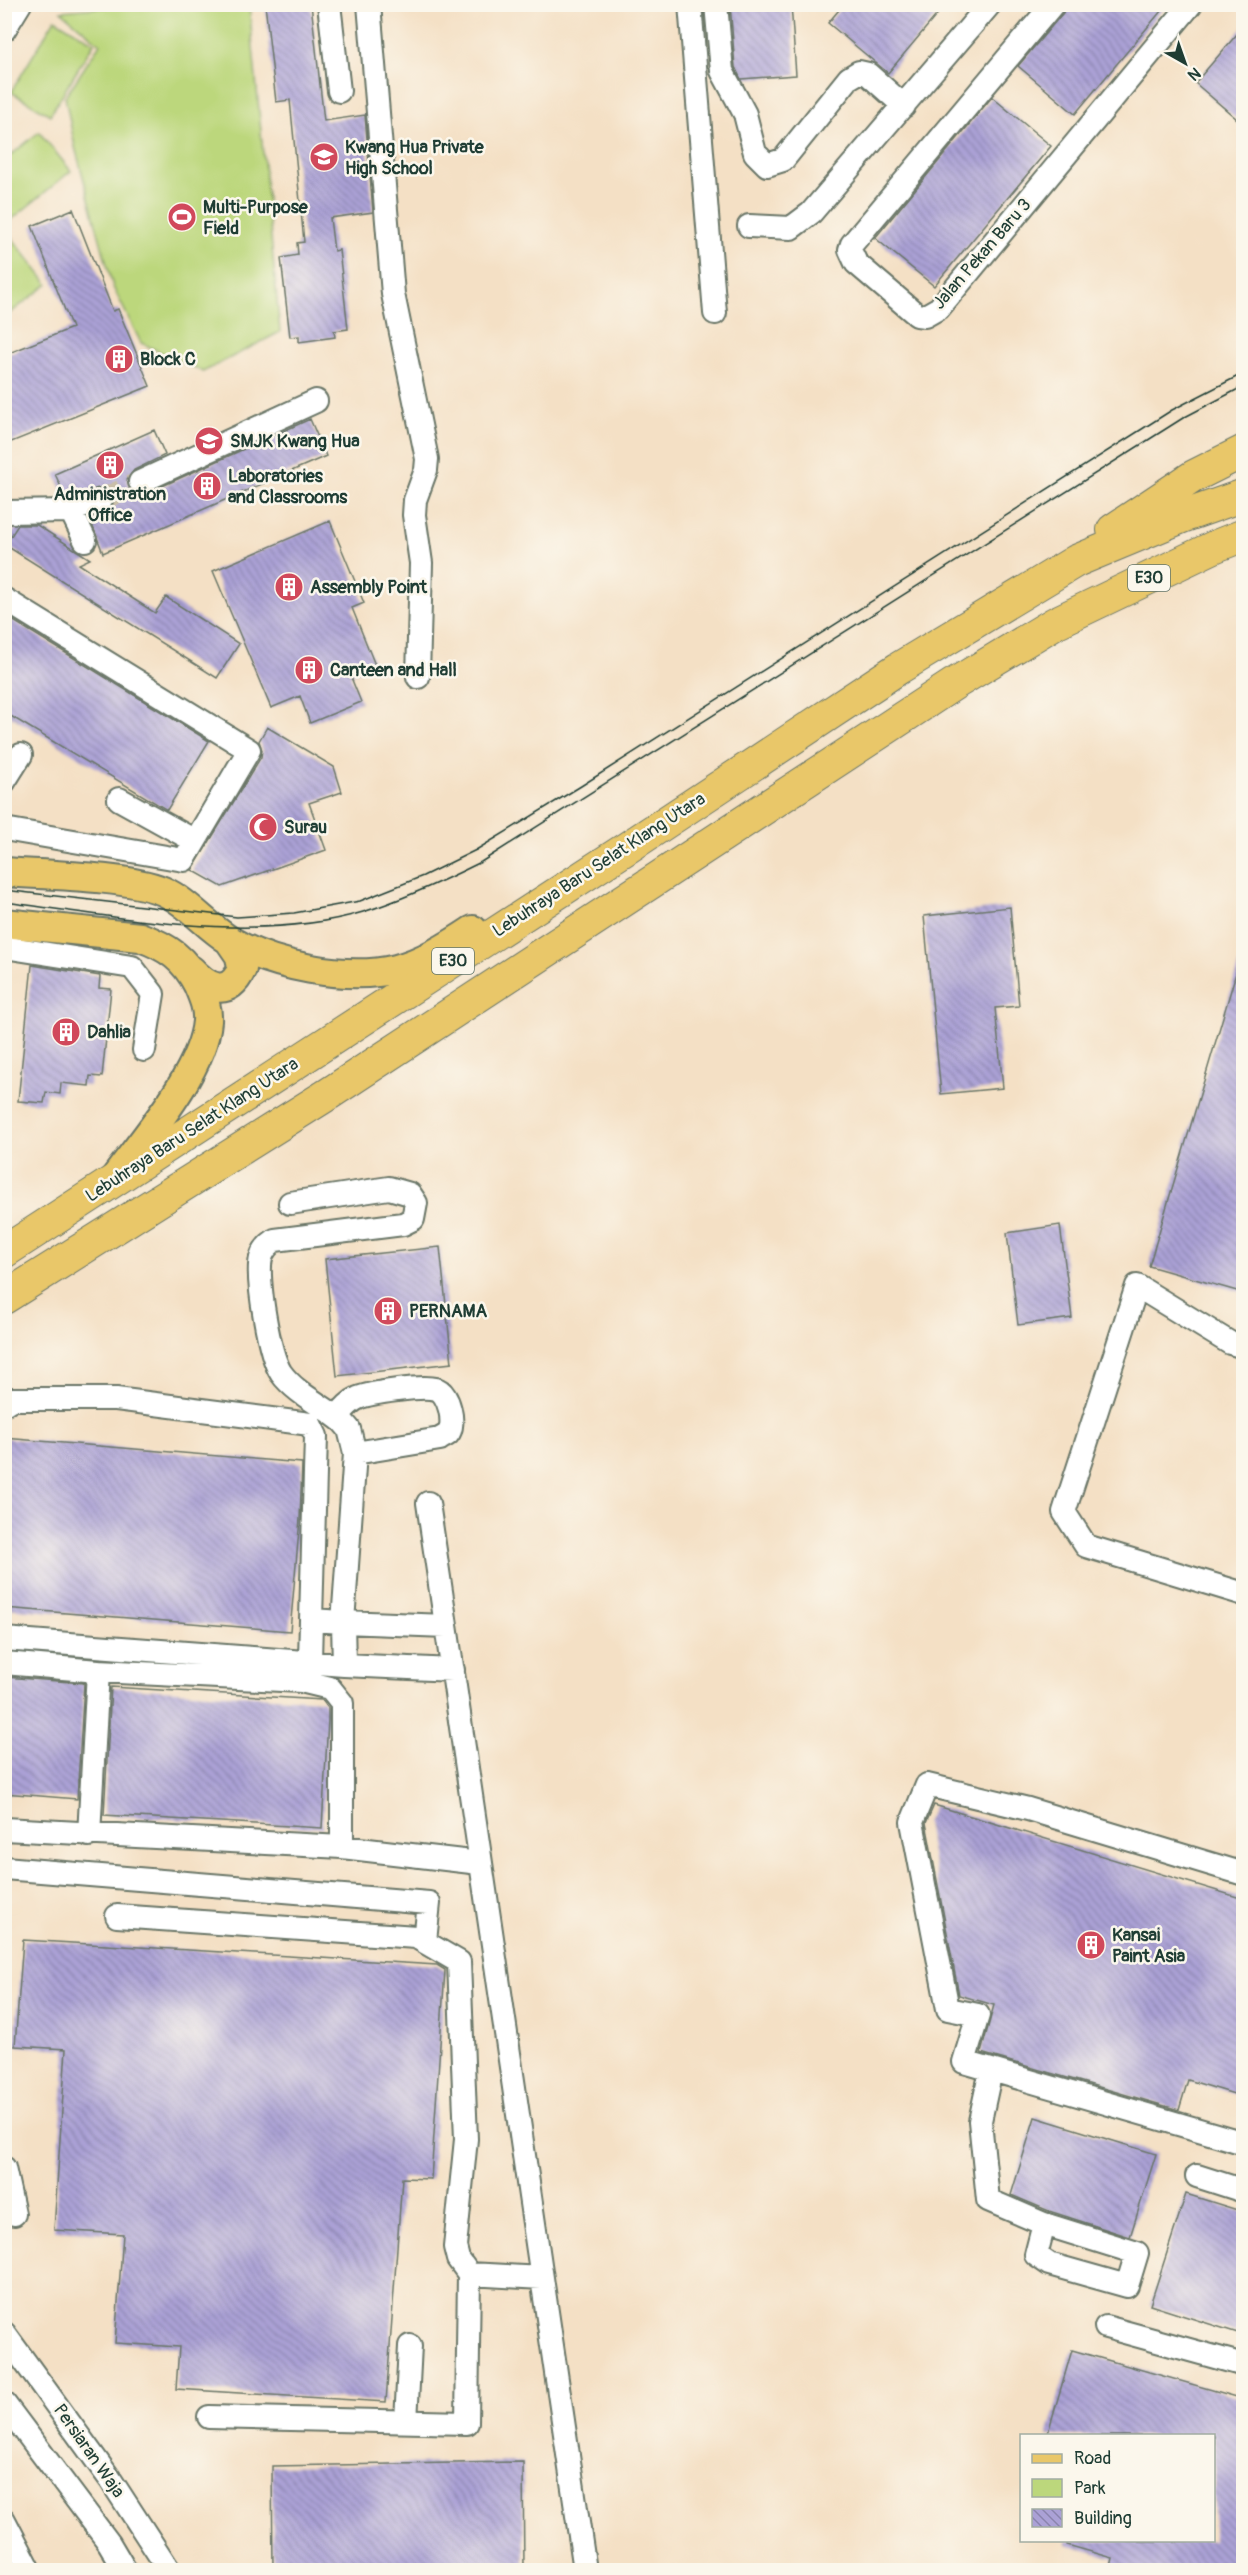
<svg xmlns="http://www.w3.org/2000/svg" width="1248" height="2575" font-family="Pangolin,sans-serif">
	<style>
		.green { fill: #bcd77c; stroke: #6e8a58; stroke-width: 1.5 }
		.building { fill: url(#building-back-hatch) }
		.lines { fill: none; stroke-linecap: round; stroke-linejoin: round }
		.minor-tunnel { stroke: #c9bfa8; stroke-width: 22; stroke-dasharray: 22 11; stroke-linecap: butt }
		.minor-casing { stroke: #6a7667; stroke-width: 26 }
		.major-casing { stroke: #6a7667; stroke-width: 32 }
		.highway-casing { stroke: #6a7667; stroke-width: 34 }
		.minor { stroke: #fff; stroke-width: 22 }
		.major { stroke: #e9c769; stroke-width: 28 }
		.highway { stroke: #e9c769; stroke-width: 32 }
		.tram { stroke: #1f3d34; stroke-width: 1.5 }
		.labels { text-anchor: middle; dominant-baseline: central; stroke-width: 5; stroke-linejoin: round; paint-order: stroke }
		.shield { fill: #fbf7ec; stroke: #61756b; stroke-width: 1.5 }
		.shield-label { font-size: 16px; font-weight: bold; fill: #1f3d34 }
		.poi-label { font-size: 18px; font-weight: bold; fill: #1f3d34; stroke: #fbf7ec; text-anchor: start }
		.street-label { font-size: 18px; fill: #1f3d34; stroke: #fbf7ec }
	</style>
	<defs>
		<pattern id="building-back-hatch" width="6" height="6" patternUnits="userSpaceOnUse" patternTransform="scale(1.5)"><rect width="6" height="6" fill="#aba1d6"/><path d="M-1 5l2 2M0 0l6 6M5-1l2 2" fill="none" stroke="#8b84ae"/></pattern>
	</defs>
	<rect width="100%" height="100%" fill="#fbf7ec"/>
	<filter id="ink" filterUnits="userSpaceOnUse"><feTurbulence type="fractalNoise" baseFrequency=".0167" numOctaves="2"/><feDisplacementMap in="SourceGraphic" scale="12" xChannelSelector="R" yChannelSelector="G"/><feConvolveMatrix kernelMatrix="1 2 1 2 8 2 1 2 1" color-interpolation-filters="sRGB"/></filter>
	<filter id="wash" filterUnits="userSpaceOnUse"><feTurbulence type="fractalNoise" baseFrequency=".008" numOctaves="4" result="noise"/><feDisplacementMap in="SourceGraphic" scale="24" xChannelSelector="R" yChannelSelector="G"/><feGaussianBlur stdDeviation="1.35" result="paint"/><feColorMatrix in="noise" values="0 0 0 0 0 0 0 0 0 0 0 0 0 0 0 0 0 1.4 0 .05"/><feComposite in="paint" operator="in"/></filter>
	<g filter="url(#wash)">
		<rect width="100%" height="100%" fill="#f4e0c5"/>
		<path class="green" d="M 138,4 L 249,5 L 280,332 L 203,372 L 141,343 L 113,287 L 75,147 L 65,97 L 100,44 L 61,11 Z
			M 55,19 L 94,43 L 50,115 L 11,92 Z
			M 39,132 L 71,171 L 5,225 L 5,160 Z
			M 5,229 L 48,284 L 5,317 L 4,229 Z"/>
		<g id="blocks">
			<path class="building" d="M 265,4 L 311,4 L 324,121 L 365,115 L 373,212 L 330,218 L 334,251 L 339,250 L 348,329 L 334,331 L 335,337 L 299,342 L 299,336 L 290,337 L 281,258 L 298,255 L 297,243 L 304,242 L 290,100 L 276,102 Z
				M 730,4 L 791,4 L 796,75 L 741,79 L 735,67 Z
				M 844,4 L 946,4 L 888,73 L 828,23 Z
				M 1066,4 L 1167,4 L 1075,114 L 1018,66 L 1063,13 Z
				M 1244,26 L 1244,125 L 1195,83 Z
				M 992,97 L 1051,146 L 934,286 L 875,238 Z
				M 73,209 L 113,311 L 118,309 L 150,386 L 4,445 L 4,355 L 72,328 L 32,226 Z
				M 310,419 L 326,456 L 103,553 L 90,519 L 111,509 L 113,495 L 103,487 L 66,498 L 55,474 L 154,430 L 165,455 L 134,470 L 127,480 L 132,493 L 145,494 Z
				M 330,521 L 364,603 L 352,608 L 375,665 L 350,675 L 361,702 L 310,723 L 300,696 L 271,708 L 213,571 Z
				M 18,525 L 37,525 L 90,559 L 79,564 L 155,613 L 166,597 L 239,644 L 217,678 L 5,545 Z
				M 4,615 L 209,741 L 167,810 L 4,712 Z
				M 267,727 L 334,767 L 342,792 L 309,803 L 326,850 L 222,887 L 192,870 L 261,757 L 262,750 L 259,741 Z
				M 1010,907 L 1019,1006 L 995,1008 L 1003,1088 L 941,1094 L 924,916 Z
				M 1239,963 L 1244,964 L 1244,1293 L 1149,1266 Z
				M 32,965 L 100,976 L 99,988 L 111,989 L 102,1077 L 90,1076 L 89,1086 L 61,1083 L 60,1094 L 46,1092 L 44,1103 L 18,1101 Z
				M 1060,1225 L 1072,1318 L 1018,1325 L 1007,1233 Z
				M 440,1247 L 452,1363 L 337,1376 L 325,1259 Z
				M 4,1438 L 302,1463 L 300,1519 L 290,1631 L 4,1608 Z
				M 4,1677 L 84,1683 L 77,1799 L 4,1793 Z
				M 111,1687 L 322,1700 L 328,1708 L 328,1720 L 322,1828 L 104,1815 Z
				M 934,1805 L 1244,1899 L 1244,2097 L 1188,2080 L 1179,2110 L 981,2053 L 994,2005 L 959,1995 L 926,1823 Z
				M 23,1940 L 437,1965 L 445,1970 L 431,2179 L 402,2178 L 386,2402 L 176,2389 L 179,2347 L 115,2343 L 123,2234 L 54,2230 L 66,2049 L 15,2046 Z
				M 1035,2117 L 1156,2154 L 1130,2237 L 1049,2211 L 1011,2195 Z
				M 1186,2194 L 1244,2212 L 1244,2335 L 1150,2305 Z
				M 1072,2350 L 1244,2399 L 1244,2571 L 1110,2571 L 1113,2558 L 1067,2545 L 1067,2541 L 1214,2541 L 1214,2436 L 1047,2436 Z
				M 523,2462 L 524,2571 L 273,2571 L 272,2466 Z"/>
		</g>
	</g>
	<g filter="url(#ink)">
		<use href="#blocks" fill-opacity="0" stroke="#6a7667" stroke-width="1.5"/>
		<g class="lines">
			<path class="minor-tunnel" d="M 101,500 L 140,482"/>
			<g class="minor-casing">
				<path id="minor" d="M 329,4 L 339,91
					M 369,4 L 393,294 L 427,459 L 426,470 L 415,500 L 414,515 L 421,563 L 418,677
					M 690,4 L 715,313
					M 716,4 L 722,71 L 745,114 L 755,153 L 767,165 L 783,160 L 849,78 L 859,72 L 868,74 L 904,106
					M 1053,4 L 852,244 L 850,250 L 856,263 L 917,315 L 925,316 L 939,308 L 1191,4
					M 4,30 L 20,4
					M 749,226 L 791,228 L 811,213 L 990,4
					M 140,482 L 316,401
					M 71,511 L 101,500
					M 4,512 L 71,511 L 85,540
					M 4,599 L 249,750 L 184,860 L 4,829
					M 4,782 L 21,755
					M 119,799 L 195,841
					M 4,947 L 132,967 L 153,994 L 144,1050
					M 290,1203 L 389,1188 L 410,1194 L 416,1203 L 413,1219 L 403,1224 L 275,1240 C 269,1244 263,1251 261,1258 C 256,1278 269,1355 281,1373 C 296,1394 324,1406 343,1422 L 349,1429 L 355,1453 L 343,1622 L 446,1626
					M 1244,1347 L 1230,1343 L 1137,1286 L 1064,1512 L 1086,1546 L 1244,1594
					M 4,1404 L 12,1399 L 116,1399 L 310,1424 L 316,1436 L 311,1620 L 343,1622 L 344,1665
					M 337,1417 C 343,1410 349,1402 358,1398 C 370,1393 423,1385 436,1389 C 449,1392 456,1425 448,1434 C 446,1436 442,1437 440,1439 L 355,1453
					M 428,1503 L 585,2570
					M 4,1639 L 344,1665 L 453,1670
					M 310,1661 L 311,1620
					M 4,1663 L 98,1671 L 89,1835
					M 98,1671 L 301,1681 L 330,1688 L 342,1703 L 342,1847
					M 4,1829 L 342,1847 L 480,1863
					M 4,1868 L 429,1903 L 425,1941
					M 1244,1874 L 1028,1809 L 927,1785 L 912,1822 L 948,2009 L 978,2015 L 964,2062 L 1244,2143
					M 117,1916 L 416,1937 L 459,1962 L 466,2139 L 455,2247 L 458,2259 L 469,2274 L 542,2278
					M 991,2070 L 980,2121 L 988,2200 L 1044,2224 L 1137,2253 L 1127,2286 L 1049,2264 L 1036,2255 L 1044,2224
					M 4,2168 L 14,2214
					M 1197,2176 L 1244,2191
					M 1106,2327 L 1244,2365
					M 4,2333 L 110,2479 L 169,2570
					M 4,2403 L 109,2543 L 125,2570
					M 209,2417 L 467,2423 L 469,2274
					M 406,2421 L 410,2346
					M 4,2520 L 30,2570"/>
			</g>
			<g class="major-casing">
				<path id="major" d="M 4,872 C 45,875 127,876 163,891 C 188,902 205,925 229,940 C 271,966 347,981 396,969 C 423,962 449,946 473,930
					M 4,923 L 140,937 C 168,947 185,959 198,985 C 203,997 208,1008 207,1021 C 203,1071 145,1137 115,1178
					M 191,970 C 209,989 228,998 242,969 L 240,956 L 229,940"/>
			</g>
			<g class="highway-casing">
				<path id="highway" d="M 1113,530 L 1194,476 L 1244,451
					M 4,1252 L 627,848 L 899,668 L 1076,561 L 1182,517 L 1244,495
					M 4,1298 L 330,1093 L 954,684 L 1055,623 L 1216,546 L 1244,535"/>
			</g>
			<use href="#minor" class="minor"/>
			<use href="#major" class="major"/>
			<use href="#highway" class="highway"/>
			<path class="tram" d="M 4,890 L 237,917 L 294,913 L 360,901 L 423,876 L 476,850 L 581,786 L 1172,410 L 1244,373
				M 4,902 C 116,916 254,945 363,912 C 405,899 443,881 481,862 L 1183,418 L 1244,386"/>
		</g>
	</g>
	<defs>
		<g id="school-disc" transform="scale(1.5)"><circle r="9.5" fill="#d1495b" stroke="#fbf7ec"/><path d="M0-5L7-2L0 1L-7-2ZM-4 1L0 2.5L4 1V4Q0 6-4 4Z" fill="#fff"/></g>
		<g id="stadium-disc" transform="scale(1.5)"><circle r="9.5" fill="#d1495b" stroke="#fbf7ec"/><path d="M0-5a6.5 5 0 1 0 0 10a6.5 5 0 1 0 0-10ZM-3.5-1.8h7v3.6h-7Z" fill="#fff"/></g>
		<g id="building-disc" transform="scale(1.5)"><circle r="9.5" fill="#d1495b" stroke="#fbf7ec"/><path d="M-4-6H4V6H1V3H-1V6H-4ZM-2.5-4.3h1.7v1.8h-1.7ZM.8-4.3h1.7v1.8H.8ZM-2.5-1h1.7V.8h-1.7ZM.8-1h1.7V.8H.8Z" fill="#fff"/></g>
		<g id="mosque-disc" transform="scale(1.5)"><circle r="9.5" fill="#d1495b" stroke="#fbf7ec"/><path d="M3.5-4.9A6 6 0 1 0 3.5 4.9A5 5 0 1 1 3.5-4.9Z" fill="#fff"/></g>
	</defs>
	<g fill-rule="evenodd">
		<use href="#school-disc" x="324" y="157"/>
		<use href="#stadium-disc" x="182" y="217"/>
		<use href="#building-disc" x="119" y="359"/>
		<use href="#school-disc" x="209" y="441"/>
		<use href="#building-disc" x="110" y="465"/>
		<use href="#building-disc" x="207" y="486"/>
		<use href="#building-disc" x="289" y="587"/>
		<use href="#building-disc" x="309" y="670"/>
		<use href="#mosque-disc" x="263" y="827"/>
		<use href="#building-disc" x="66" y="1032"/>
		<use href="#building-disc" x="388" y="1311"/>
		<use href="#building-disc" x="1091" y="1945"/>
	</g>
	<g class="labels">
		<g class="shield">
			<rect x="1128" y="565" width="42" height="26" rx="4.5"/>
			<rect x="432" y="948" width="42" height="26" rx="4.5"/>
		</g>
		<g class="shield-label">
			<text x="1149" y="578">E30</text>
			<text x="453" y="961">E30</text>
		</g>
		<g class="poi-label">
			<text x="345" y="147">Kwang Hua Private<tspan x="345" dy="21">High School</tspan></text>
			<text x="203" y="207">Multi-Purpose<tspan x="203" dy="21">Field</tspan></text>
			<text x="140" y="359">Block C</text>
			<text x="230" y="441">SMJK Kwang Hua</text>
			<text x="228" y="476">Laboratories<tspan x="228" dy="21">and Classrooms</tspan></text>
			<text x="110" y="494" text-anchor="middle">Administration<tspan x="110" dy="21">Office</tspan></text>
			<text x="310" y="587">Assembly Point</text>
			<text x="330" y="670">Canteen and Hall</text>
			<text x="284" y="827">Surau</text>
			<text x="87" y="1032">Dahlia</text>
			<text x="409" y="1311">PERNAMA</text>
			<text x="1112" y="1935">Kansai<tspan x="1112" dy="21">Paint Asia</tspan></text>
		</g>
		<g class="street-label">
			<text transform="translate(982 254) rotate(-49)">Jalan Pekan Baru 3</text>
			<text transform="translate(599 865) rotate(-33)">Lebuhraya Baru Selat Klang Utara</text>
			<text transform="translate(192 1130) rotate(-33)">Lebuhraya Baru Selat Klang Utara</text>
			<text transform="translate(89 2451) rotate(55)">Persiaran Waja</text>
		</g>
	</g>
	<rect width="1248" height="2575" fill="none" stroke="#fbf7ec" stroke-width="24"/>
	<rect x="1020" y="2434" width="195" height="108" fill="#fbf7ec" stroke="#a3ada2" stroke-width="1.5"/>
	<rect x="1032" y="2454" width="30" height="9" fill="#e9c769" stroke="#a3ada2" stroke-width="1.5"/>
	<text x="1074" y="2464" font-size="18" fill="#1f3d34">Road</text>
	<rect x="1032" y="2479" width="30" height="18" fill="#bcd77c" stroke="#a3ada2" stroke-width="1.5"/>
	<text x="1074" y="2494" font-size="18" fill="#1f3d34">Park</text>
	<rect x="1032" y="2509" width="30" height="18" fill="url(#building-back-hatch)" stroke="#a3ada2" stroke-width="1.5"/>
	<text x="1074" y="2524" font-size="18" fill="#1f3d34">Building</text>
	<g transform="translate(1185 63) rotate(140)" stroke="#fbf7ec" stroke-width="4.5" paint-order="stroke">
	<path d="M0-4.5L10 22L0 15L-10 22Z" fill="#1f3d34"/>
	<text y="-9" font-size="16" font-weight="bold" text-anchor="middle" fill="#1f3d34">N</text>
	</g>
</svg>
